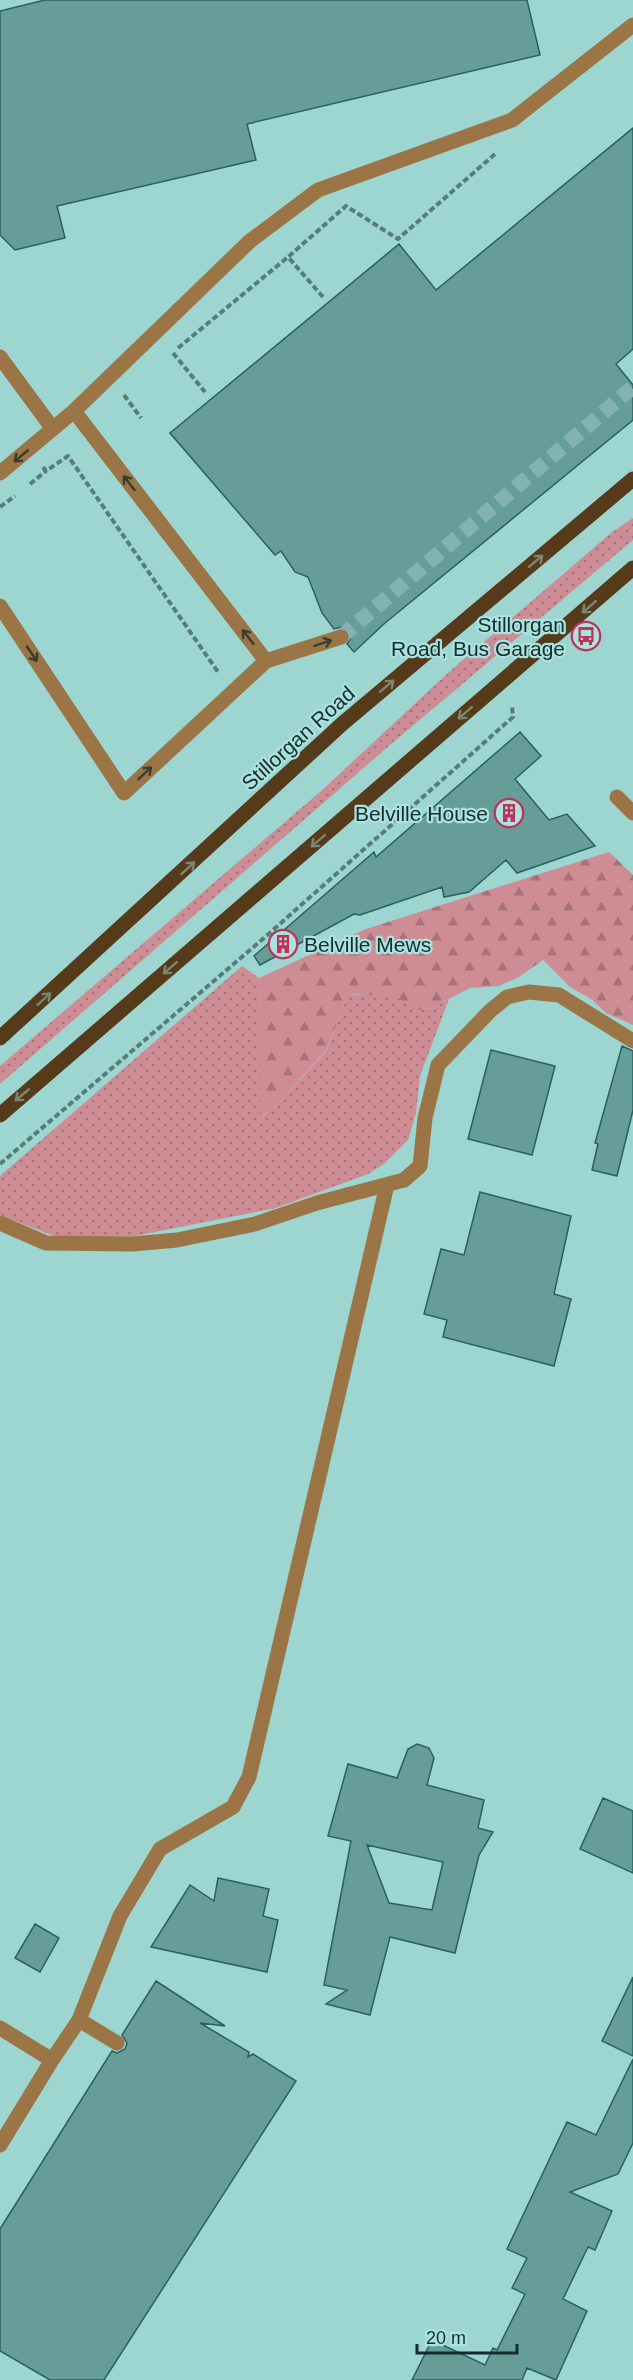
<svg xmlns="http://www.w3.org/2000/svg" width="633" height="2380" font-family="Helvetica,sans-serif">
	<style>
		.grass { fill: url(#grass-dots) }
		.forest { fill: url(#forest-firs) }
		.building { fill: #669d99; stroke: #2a615e; stroke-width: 1.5; fill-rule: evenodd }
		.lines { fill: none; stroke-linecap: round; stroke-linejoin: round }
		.minor-tunnel { stroke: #82b3b0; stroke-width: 15; stroke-dasharray: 15 8; stroke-linecap: butt }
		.path { stroke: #567d7a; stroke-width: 4; stroke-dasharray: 6 3; stroke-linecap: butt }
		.minor { stroke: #9c7546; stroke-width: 15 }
		.major { stroke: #553b19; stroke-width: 15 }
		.oneway { stroke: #383f32 }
		.oneway2 { stroke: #7b8672 }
		.labels { text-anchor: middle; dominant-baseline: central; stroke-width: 4.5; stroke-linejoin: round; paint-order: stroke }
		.poi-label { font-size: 21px; fill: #162d2c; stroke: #a9e2de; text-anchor: end }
		.street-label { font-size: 21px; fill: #162d2c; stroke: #a9e2de }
	</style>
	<defs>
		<pattern id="grass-dots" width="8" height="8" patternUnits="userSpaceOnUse" patternTransform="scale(1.5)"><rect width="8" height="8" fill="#ce8c95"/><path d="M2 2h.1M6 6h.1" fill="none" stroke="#a6737a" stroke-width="1.8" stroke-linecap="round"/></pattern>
		<pattern id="forest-firs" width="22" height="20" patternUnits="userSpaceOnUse" patternTransform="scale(1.5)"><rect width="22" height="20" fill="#ce8c95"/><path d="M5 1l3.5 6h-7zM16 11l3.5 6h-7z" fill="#a6737a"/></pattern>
	</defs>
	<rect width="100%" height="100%" fill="#9dd5d1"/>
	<path class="grass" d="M 633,518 L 633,540 L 390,745 L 0,1084 L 0,1066 L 320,792 L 449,672 L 611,533 Z
		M 242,966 L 259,978 L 262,1116 L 273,1109 L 327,1050 L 348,994 C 360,996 384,993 394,996 C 426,1006 411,1019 449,999 L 420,1076 L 416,1113 L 408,1140 L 384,1164 L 368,1174 L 276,1208 L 135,1236 L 59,1238 L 0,1215 L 0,1176 Z"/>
	<path class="forest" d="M 609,852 L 633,875 L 633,1025 L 606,1013 L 591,999 L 570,987 L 543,960 L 519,977 L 499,986 L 470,988 L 431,1008 L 418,1010 L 394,996 L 348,994 L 327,1049 L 273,1109 L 261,1116 L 259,978 L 366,929 Z"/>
	<path class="building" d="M 45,0 L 527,0 L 540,55 L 247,124 L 256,160 L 57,206 L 65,238 L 15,250 L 0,235 L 0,11 Z
		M 633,128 L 633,349 L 616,364 L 633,385 L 633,420 L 385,623 L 354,652 L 347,644 L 351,638 L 348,630 L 342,627 L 334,629 L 322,613 L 308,577 L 295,572 L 281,551 L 275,555 L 170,433 L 399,244 L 436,290 Z
		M 520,732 L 541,756 L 515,779 L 549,820 L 567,814 L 595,846 L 517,873 L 506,860 L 469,892 L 444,897 L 442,887 L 360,915 L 354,914 L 260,965 L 254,956 L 374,852 L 376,857 Z
		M 622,1046 L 633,1051 L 633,1110 L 617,1176 L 592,1170 L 598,1144 L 595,1143 Z
		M 491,1050 L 555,1066 L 532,1155 L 468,1139 Z
		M 480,1192 L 571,1216 L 554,1294 L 571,1299 L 554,1366 L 443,1337 L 447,1320 L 424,1314 L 441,1249 L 464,1255 Z
		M 417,1744 L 429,1748 L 434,1758 L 427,1785 L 484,1800 L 478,1828 L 493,1832 L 479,1855 L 455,1953 L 390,1937 L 370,2015 L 326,2004 L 347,1990 L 324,1985 L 351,1841 L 328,1836 L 348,1764 L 397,1778 L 408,1749 ZM 367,1845 L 443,1862 L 432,1910 L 389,1903 Z
		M 603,1798 L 633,1811 L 633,1873 L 580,1849 Z
		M 218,1878 L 269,1889 L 263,1916 L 278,1920 L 267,1972 L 151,1947 L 190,1885 L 214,1901 Z
		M 35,1924 L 59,1938 L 40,1972 L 15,1958 Z
		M 633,1977 L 633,2056 L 602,2041 Z
		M 156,1981 L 225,2026 L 200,2023 L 249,2052 L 248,2057 L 253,2054 L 296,2081 L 104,2380 L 50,2380 L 0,2351 L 0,2229 L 112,2051 L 117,2053 L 125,2049 L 127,2043 L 122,2035 Z
		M 633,2059 L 633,2143 L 618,2174 L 570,2192 L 612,2211 L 595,2250 L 588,2247 L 563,2299 L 587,2311 L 556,2380 L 527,2368 L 522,2380 L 412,2380 L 432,2340 L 485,2365 L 493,2348 L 497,2350 L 525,2294 L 512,2288 L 527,2258 L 507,2249 L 567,2122 L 596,2135 Z"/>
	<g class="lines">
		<path class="minor-tunnel" d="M 341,637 L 633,387"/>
		<path class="path" d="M 323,297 L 288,257 L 346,206 L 398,239 L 495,154
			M 178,348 L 288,257
			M 173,353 L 205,392
			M 124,395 L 141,418
			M 43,467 L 46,471 L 68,456 L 218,672
			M 30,484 L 46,471
			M 0,507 L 15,496
			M 0,1164 L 264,938 L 513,717 L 512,706"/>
		<path class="minor" d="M 0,357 L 53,429
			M 0,473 L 74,411 L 250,241 L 318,190 L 512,120 L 633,25
			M 0,606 L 124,793 L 266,661 L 74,411
			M 266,661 L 341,637
			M 617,797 L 633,813
			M 0,1223 L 46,1243 L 133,1244 L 177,1240 L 255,1224 L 317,1203 L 404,1180 L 420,1166 L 425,1118 L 438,1065 L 490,1011 L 507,997 L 529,992 L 559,995 L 633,1041
			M 79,2020 L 117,2043
			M 0,2028 L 52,2060 L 0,2145
			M 52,2060 L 79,2020 L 120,1916 L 160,1849 L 233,1807 L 249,1777 L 387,1185"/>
		<path class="major" d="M 0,1038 L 342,724 L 633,479
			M 0,1115 L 633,568"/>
	</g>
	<defs><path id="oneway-shaft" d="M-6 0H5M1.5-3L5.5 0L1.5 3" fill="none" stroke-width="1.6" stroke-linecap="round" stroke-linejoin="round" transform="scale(1.5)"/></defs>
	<g class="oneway">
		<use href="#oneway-shaft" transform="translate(21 456) rotate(140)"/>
		<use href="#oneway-shaft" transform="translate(129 483) rotate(-128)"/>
		<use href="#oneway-shaft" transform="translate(248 637) rotate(-128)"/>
		<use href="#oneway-shaft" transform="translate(323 643) rotate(-18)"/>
		<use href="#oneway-shaft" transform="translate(32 654) rotate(56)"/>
		<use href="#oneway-shaft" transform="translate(145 773) rotate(-43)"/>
	</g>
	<g class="oneway2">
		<use href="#oneway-shaft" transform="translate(536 561) rotate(-40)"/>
		<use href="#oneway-shaft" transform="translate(589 607) rotate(139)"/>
		<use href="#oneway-shaft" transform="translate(387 686) rotate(-40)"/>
		<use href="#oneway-shaft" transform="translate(465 713) rotate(139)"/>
		<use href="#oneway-shaft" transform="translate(318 841) rotate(139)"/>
		<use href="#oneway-shaft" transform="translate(188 868) rotate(-43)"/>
		<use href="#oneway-shaft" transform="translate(170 968) rotate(139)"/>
		<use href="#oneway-shaft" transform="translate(44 999) rotate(-42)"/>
		<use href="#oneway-shaft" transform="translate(22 1095) rotate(140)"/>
	</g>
	<defs>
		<g id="bus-ring" transform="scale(1.5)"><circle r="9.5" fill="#a9e2de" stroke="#c13157" stroke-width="1.5"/><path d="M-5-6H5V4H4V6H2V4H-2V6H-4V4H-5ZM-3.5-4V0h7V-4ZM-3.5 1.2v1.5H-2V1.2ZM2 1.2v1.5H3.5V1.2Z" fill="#c13157"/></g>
		<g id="building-ring" transform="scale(1.5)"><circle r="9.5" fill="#a9e2de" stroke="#c13157" stroke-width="1.5"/><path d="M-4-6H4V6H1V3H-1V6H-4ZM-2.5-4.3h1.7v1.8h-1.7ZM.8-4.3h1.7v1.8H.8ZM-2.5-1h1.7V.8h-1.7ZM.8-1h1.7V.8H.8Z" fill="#c13157"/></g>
	</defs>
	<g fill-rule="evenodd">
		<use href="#bus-ring" x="586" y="636"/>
		<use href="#building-ring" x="509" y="813"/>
		<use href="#building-ring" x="283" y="944"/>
	</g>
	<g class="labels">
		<g class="poi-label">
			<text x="565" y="624">Stillorgan<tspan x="565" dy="24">Road, Bus Garage</tspan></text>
			<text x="488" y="813">Belville House</text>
			<text x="304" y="944" text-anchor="start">Belville Mews</text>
		</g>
		<g class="street-label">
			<text transform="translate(298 738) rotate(-42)">Stillorgan Road</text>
		</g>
	</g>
	<path d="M417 2344v9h100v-9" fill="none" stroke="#162d2c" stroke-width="3"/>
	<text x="426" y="2344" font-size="18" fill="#162d2c" stroke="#a9e2de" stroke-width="4.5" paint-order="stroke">20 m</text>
</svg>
